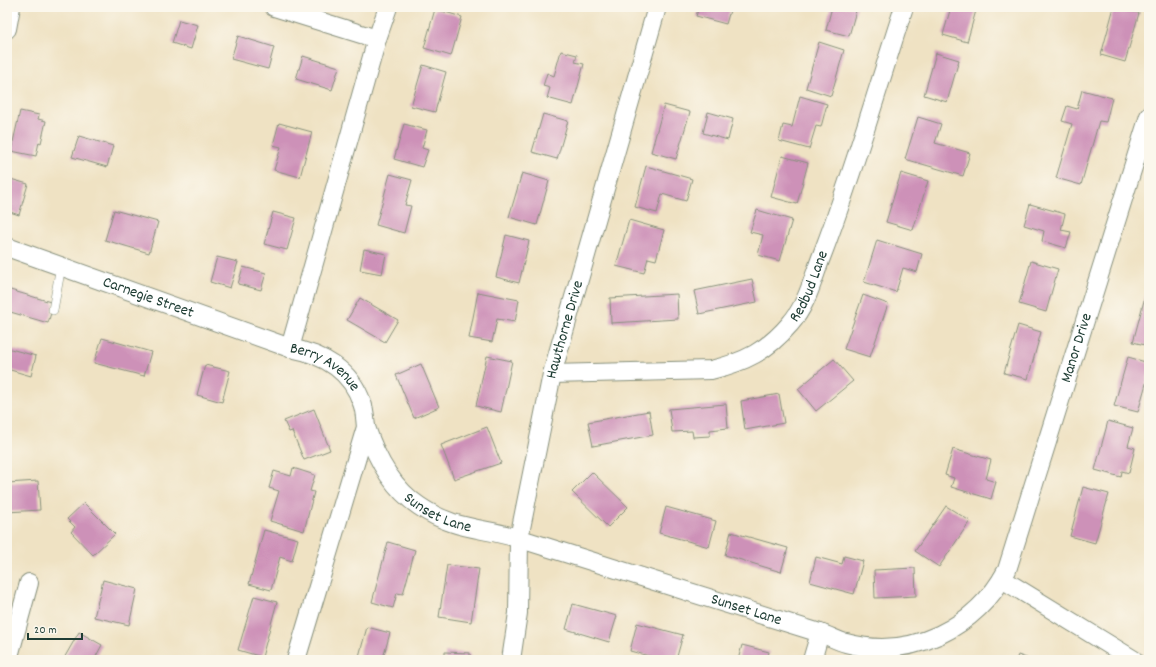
<svg xmlns="http://www.w3.org/2000/svg" width="1156" height="667" font-family="Dekko,sans-serif">
	<style>
		.building { fill: #cd91b8 }
		.lines { fill: none; stroke-linecap: round; stroke-linejoin: round }
		.lane-casing { stroke: #87907c; stroke-width: 10 }
		.street-casing { stroke: #87907c; stroke-width: 20 }
		.lane { stroke: #fff; stroke-width: 9 }
		.street { stroke: #fff; stroke-width: 18 }
		.labels { text-anchor: middle; dominant-baseline: central; stroke-width: 3.5; stroke-linejoin: round; paint-order: stroke }
		.street-label { font-size: 16px; fill: #1f3d34; stroke: #fbf7ec }
	</style>
	<rect width="100%" height="100%" fill="#fbf7ec"/>
	<filter id="ink" filterUnits="userSpaceOnUse"><feTurbulence type="fractalNoise" baseFrequency=".025" numOctaves="2"/><feDisplacementMap in="SourceGraphic" scale="8" xChannelSelector="R" yChannelSelector="G"/><feConvolveMatrix kernelMatrix="1 2 1 2 8 2 1 2 1" color-interpolation-filters="sRGB"/></filter>
	<filter id="wash" filterUnits="userSpaceOnUse"><feTurbulence type="fractalNoise" baseFrequency=".012" numOctaves="4" result="noise"/><feDisplacementMap in="SourceGraphic" scale="16" xChannelSelector="R" yChannelSelector="G"/><feGaussianBlur stdDeviation="0.9" result="paint"/><feColorMatrix in="noise" values="0 0 0 0 0 0 0 0 0 0 0 0 0 0 0 0 0 1.4 0 .05"/><feComposite in="paint" operator="in"/></filter>
	<g filter="url(#wash)">
		<rect width="100%" height="100%" fill="#efe2c3"/>
		<g id="blocks">
			<path class="building" d="M 699,7 L 731,7 L 726,24 L 696,16 Z
				M 832,7 L 857,7 L 849,36 L 826,30 Z
				M 951,7 L 977,7 L 967,42 L 943,35 Z
				M 1114,7 L 1139,13 L 1125,62 L 1101,55 Z
				M 435,9 L 462,17 L 451,56 L 424,48 Z
				M 179,20 L 198,25 L 191,49 L 172,43 Z
				M 238,36 L 274,47 L 268,69 L 231,59 Z
				M 819,42 L 844,50 L 831,96 L 806,88 Z
				M 561,51 L 577,55 L 575,62 L 584,64 L 573,105 L 547,98 L 550,88 L 543,86 L 547,73 L 554,76 Z
				M 936,53 L 959,60 L 947,102 L 924,95 Z
				M 303,56 L 339,67 L 332,90 L 296,79 Z
				M 423,65 L 446,72 L 435,112 L 411,106 Z
				M 1082,90 L 1112,98 L 1106,122 L 1099,121 L 1081,185 L 1056,178 L 1072,124 L 1062,121 L 1067,106 L 1077,109 Z
				M 800,96 L 827,104 L 821,127 L 816,126 L 809,149 L 779,141 L 783,125 L 792,127 Z
				M 664,105 L 690,112 L 676,159 L 651,152 Z
				M 20,111 L 39,115 L 38,119 L 46,121 L 41,143 L 39,142 L 36,156 L 11,151 Z
				M 708,112 L 733,119 L 728,140 L 703,133 Z
				M 543,114 L 568,121 L 557,159 L 532,152 Z
				M 918,117 L 941,124 L 935,143 L 970,153 L 963,176 L 905,159 Z
				M 279,123 L 312,132 L 300,177 L 274,170 L 281,147 L 273,145 Z
				M 404,124 L 427,130 L 422,148 L 428,150 L 422,167 L 394,159 Z
				M 79,136 L 113,146 L 107,167 L 72,157 Z
				M 782,156 L 808,163 L 797,204 L 771,197 Z
				M 646,166 L 692,179 L 686,201 L 662,194 L 657,213 L 635,207 Z
				M 522,173 L 549,181 L 537,225 L 509,217 Z
				M 901,173 L 928,181 L 913,230 L 886,222 Z
				M 390,174 L 412,180 L 405,205 L 411,206 L 404,233 L 376,225 Z
				M 7,178 L 28,184 L 19,215 L 7,211 Z
				M 1030,204 L 1065,214 L 1061,230 L 1071,232 L 1066,248 L 1042,241 L 1044,231 L 1024,225 Z
				M 114,210 L 158,222 L 149,253 L 105,240 Z
				M 757,210 L 792,220 L 780,261 L 758,255 L 763,235 L 750,232 Z
				M 273,212 L 296,218 L 287,250 L 264,244 Z
				M 629,220 L 664,230 L 656,260 L 648,258 L 644,273 L 616,266 Z
				M 506,235 L 529,241 L 519,283 L 496,277 Z
				M 877,240 L 922,254 L 917,272 L 903,268 L 896,292 L 864,282 Z
				M 364,249 L 386,254 L 382,274 L 360,270 Z
				M 217,257 L 238,262 L 230,288 L 210,282 Z
				M 1031,261 L 1058,269 L 1046,312 L 1019,304 Z
				M 243,267 L 266,273 L 261,290 L 238,284 Z
				M 752,279 L 757,302 L 699,314 L 694,291 Z
				M 7,289 L 54,303 L 48,323 L 7,311 Z
				M 478,292 L 519,300 L 515,322 L 497,319 L 492,342 L 469,338 Z
				M 1146,293 L 1149,293 L 1149,346 L 1133,342 Z
				M 677,294 L 678,319 L 611,323 L 610,298 Z
				M 863,295 L 888,304 L 870,357 L 844,349 Z
				M 360,298 L 398,320 L 385,342 L 347,320 Z
				M 1018,325 L 1041,332 L 1028,379 L 1004,373 Z
				M 102,338 L 151,352 L 144,376 L 94,363 Z
				M 7,348 L 36,356 L 31,376 L 7,369 Z
				M 487,356 L 512,361 L 501,412 L 476,406 Z
				M 1128,357 L 1149,363 L 1149,373 L 1138,412 L 1114,406 Z
				M 834,359 L 853,381 L 816,411 L 798,389 Z
				M 421,364 L 439,407 L 414,418 L 396,375 Z
				M 205,365 L 230,371 L 222,402 L 197,395 Z
				M 779,394 L 784,423 L 745,430 L 741,401 Z
				M 726,404 L 728,428 L 710,430 L 710,436 L 693,437 L 692,431 L 672,432 L 669,409 Z
				M 314,409 L 330,450 L 304,460 L 292,431 L 289,432 L 284,421 Z
				M 649,411 L 653,435 L 593,446 L 588,422 Z
				M 1108,421 L 1133,428 L 1128,446 L 1135,448 L 1129,473 L 1122,471 L 1121,477 L 1095,470 Z
				M 487,427 L 501,463 L 454,479 L 441,445 Z
				M 953,449 L 991,460 L 986,479 L 996,482 L 991,499 L 951,487 L 954,478 L 945,475 Z
				M 293,468 L 315,475 L 310,491 L 314,492 L 304,531 L 270,521 L 279,491 L 269,488 L 274,471 L 291,476 Z
				M 592,472 L 628,507 L 608,527 L 572,492 Z
				M 38,481 L 40,510 L 7,512 L 7,483 Z
				M 1083,487 L 1109,494 L 1095,543 L 1070,536 Z
				M 84,503 L 115,534 L 93,555 L 71,532 L 75,527 L 67,519 Z
				M 946,506 L 970,521 L 939,567 L 915,551 Z
				M 666,507 L 716,521 L 709,547 L 659,533 Z
				M 264,530 L 298,539 L 292,561 L 280,557 L 271,590 L 249,584 Z
				M 731,532 L 788,548 L 781,572 L 725,555 Z
				M 388,542 L 415,550 L 403,594 L 397,593 L 393,608 L 372,602 Z
				M 844,556 L 863,561 L 854,594 L 810,582 L 816,557 L 842,564 Z
				M 447,565 L 479,569 L 471,622 L 439,617 Z
				M 915,568 L 916,596 L 875,598 L 874,570 Z
				M 103,580 L 137,589 L 129,625 L 94,617 Z
				M 254,596 L 277,602 L 262,657 L 238,650 Z
				M 573,604 L 617,616 L 609,642 L 566,629 Z
				M 637,623 L 683,635 L 676,660 L 664,660 L 630,651 Z
				M 367,627 L 390,633 L 383,658 L 389,660 L 358,660 Z
				M 79,632 L 102,645 L 94,660 L 63,660 Z
				M 742,645 L 769,652 L 767,660 L 738,660 Z
				M 445,652 L 470,653 L 470,660 L 445,660 Z
				M 1018,655 L 1032,660 L 1016,660 Z"/>
		</g>
	</g>
	<g filter="url(#ink)">
		<use href="#blocks" fill-opacity="0" stroke="#87907c" stroke-width="1"/>
		<g class="lines">
			<g class="lane-casing">
				<path id="lane" d="M 53,310 L 61,266"/>
			</g>
			<g class="street-casing">
				<g id="street">
					<path d="M 274,7 L 377,39"/>
					<path d="M 7,29 L 11,7"/>
					<path id="s1" d="M 7,247 L 290,348 C 322,354 351,370 362,403 C 365,410 365,419 366,427 L 296,660"/>
					<path d="M 290,348 L 377,39 L 388,7"/>
					<path id="s2" d="M 552,374 L 711,370 C 745,362 767,351 790,324 C 807,305 813,278 822,255 C 853,174 877,90 904,7"/>
					<path id="s3" d="M 366,427 C 376,458 391,487 419,506 C 455,531 485,527 524,540 C 623,571 722,602 820,633 C 829,636 838,641 846,643 C 911,661 977,627 1007,570 L 1149,116"/>
					<path d="M 1002,579 L 1134,660"/>
					<path d="M 8,660 L 29,583"/>
					<path id="s4" d="M 511,660 L 518,613 L 519,538 L 552,374 L 657,7"/>
					<path d="M 812,660 L 820,633"/>
				</g>
			</g>
			<use href="#lane" class="lane"/>
			<use href="#street" class="street"/>
		</g>
	</g>
	<g class="labels">
		<g class="street-label">
			<text stroke="none"><textPath href="#s2" startOffset="295">Redbud Lane</textPath></text>
			<text stroke="none"><textPath href="#s1" startOffset="150">Carnegie Street</textPath></text>
			<text stroke="none"><textPath href="#s4" startOffset="336">Hawthorne Drive</textPath></text>
			<text stroke="none"><textPath href="#s3" startOffset="970">Manor Drive</textPath></text>
			<text stroke="none"><textPath href="#s1" startOffset="341">Berry Avenue</textPath></text>
			<text stroke="none"><textPath href="#s3" startOffset="117">Sunset Lane</textPath></text>
			<text stroke="none"><textPath href="#s3" startOffset="441">Sunset Lane</textPath></text>
		</g>
	</g>
	<rect width="1156" height="667" fill="none" stroke="#fbf7ec" stroke-width="24"/>
	<path d="M28 633v6h54v-6" fill="none" stroke="#1f3d34" stroke-width="2"/>
	<text x="34" y="633" font-size="12" fill="#1f3d34" stroke="#fbf7ec" stroke-width="3" paint-order="stroke">20 m</text>
</svg>
